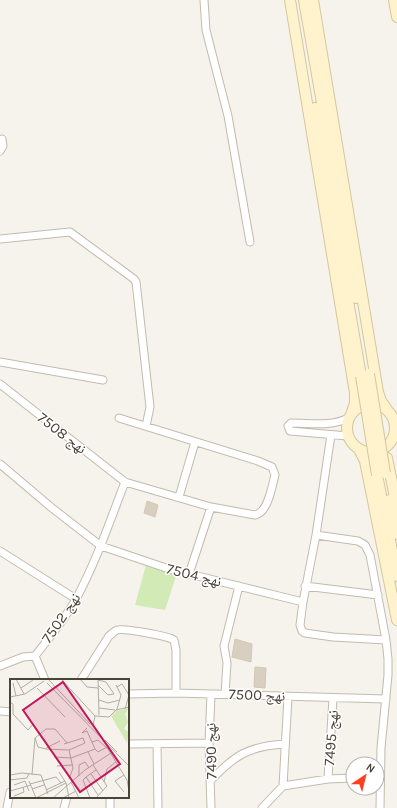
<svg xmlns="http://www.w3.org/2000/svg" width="397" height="808" font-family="Karla,'Noto Naskh Arabic',sans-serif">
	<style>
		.green { fill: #d2eab5 }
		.building { fill: #d8cfc1; stroke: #d3c7b4 }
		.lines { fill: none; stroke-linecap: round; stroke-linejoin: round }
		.street-casing { stroke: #c2bbae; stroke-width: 9 }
		.secondary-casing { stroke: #d6c79b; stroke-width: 12 }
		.street { stroke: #fff; stroke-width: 7 }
		.secondary { stroke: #fff3cd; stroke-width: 10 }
		.secondary-bridge-casing { stroke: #d6c79b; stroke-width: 12; stroke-linecap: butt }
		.secondary-bridge { stroke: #fff3cd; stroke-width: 10 }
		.labels { text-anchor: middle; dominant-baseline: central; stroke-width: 3; stroke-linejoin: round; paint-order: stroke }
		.street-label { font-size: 15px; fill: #4b4439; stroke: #fff }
		.inset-road { fill: none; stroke: #b2ada4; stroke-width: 1 }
		.view { fill: #c2185b; fill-opacity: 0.15; stroke: #c2185b; stroke-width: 2 }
		.inset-edge { fill: none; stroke: #4b4439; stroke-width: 2 }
	</style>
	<rect width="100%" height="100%" fill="#f6f3ec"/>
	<path class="green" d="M 146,565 L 177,573 L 165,610 L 135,605 Z"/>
	<path class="building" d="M 147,501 L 158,505 L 155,517 L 144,513 Z
		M 235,639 L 252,644 L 251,662 L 232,657 Z
		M 255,667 L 266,668 L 265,688 L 254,687 Z"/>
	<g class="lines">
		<g class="street-casing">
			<path id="street" d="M 204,0 L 206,30 L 228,116 L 250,242
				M 0,151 L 3,146 L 2,139
				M 0,239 L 70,232 L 134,279 L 136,282 L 150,407 L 146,426
				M 0,362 L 103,380
				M 0,384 L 125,482 L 211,507 L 255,515 C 268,513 272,486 275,475 L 272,467 L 258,461 L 119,418
				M 348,436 L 290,431 L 288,426 L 291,423 C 310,423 331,427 348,418
				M 0,464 L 52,508 L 101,546 L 169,569 L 303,602 L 300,625 L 302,631 L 305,633 L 333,637 L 386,640
				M 179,497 L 195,442
				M 316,535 L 358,541 L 365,545 L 370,555 L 386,640 L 388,659 L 388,675 L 381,748 L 380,808
				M 0,551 L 76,599
				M 189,574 L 211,507
				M 305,586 L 378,595
				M 303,602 L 316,535 L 331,435
				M 35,656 L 45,680
				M 0,666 L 23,657 L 35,656 C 49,638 65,619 76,599 C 96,562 110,521 125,482
				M 81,680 L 109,636 C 112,634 114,631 117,630 C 124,628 168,636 174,640 L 176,650 L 176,693
				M 128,694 L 176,693 L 386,699
				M 225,694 L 227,663 L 224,646 L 239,586
				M 0,711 L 11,712
				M 128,744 L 209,743
				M 157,744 L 158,808
				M 328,779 L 333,698
				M 211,780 C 235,755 249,746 285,744
				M 283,786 L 288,697
				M 7,808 L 10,792
				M 64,808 L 67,797
				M 110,808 L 110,797
				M 211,808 L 209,743 L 211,694
				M 262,808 L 283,786 L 328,779 L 353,778"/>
		</g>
		<g class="secondary-casing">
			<path id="secondary" d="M 290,0 L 355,393 L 355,403 L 352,412
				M 304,0 L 356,298
				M 313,0 L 378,392 L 381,401 L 386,408
				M 394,0 L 397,17
				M 315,108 L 361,376
				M347 428a24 24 0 1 1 48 0a24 24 0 1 1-48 0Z
				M 359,449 L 365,461 L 397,620
				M 387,458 L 397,507
				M 377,475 L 397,576
				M 390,500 L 397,534"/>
		</g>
		<use href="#street" class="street"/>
		<use href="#secondary" class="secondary"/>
		<g class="secondary-bridge-casing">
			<path id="secondary-bridge" d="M 369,374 L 385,473
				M 361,376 L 377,475"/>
		</g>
		<use href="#secondary-bridge" class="secondary-bridge"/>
	</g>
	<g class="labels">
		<g class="street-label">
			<text transform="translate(62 433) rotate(38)">نهج 7508</text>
			<text transform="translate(194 575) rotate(14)">نهج 7504</text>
			<text transform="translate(61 618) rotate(-56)">نهج 7502</text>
			<text transform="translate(257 695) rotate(2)">نهج 7500</text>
			<text transform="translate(331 738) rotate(-86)">نهج 7495</text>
			<text transform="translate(211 751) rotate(-91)">نهج 7490</text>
		</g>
	</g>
	<g transform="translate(10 679)">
		<rect width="119" height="119" fill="#f6f3ec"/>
		<path d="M 119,29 L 115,35 L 118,43 L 114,50 L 119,53 L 117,64 L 101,37 L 106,32 Z" fill="#d2eab5"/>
		<path class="inset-road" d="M 6,0 L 14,15M 38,0 L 80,45M 51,0 L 85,37 L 83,47M 70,0 L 77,8 L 88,9M 88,0 L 89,36M 88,1 L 96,3 L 104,15 L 98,16 L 88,6M 3,4 L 6,17M 37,4 L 119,87M 107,8 L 112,5 L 119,16M 11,9 L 23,1M 27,9 L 55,38M 0,18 L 15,15 L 34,2M 89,21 L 98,24 L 110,21M 0,23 L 3,25 L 3,35 L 18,51 L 23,45M 89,29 L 105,31M 115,30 L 119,16M 106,31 L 119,28M 85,37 L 99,38 L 107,30 L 111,16 L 106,6M 77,52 L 85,70M 77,52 L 72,54 L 77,49M 25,59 L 28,68 L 36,70 L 59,71 L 75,64 L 73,59 L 54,65M 95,61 L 107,73M 82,63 L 88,61 L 98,70 L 117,101 L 119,112M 36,69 L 50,62M 78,73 L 84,85M 44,78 L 61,79 L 85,70 L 88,73 L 97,68M 83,86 L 97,107 L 86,119M 47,87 L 63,86M 86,91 L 76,98 L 88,116M 49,93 L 56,104 L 59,119M 81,95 L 93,112M 0,96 L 12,94 L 31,96 L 38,115M 22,96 L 25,59 L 36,50 L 45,50 L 57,64M 114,96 L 105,102 L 114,113M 69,97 L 69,86 L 75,83 L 79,89M 76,98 L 73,101 L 80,119M 59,100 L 63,89 L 59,71M 0,101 L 17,99 L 19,94M 19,102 L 26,119M 61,103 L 69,119M 94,103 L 97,90 L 106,83M 20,105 L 46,98 L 51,104M 4,106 L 15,102 L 19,112M 22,110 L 34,106M 36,111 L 55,102M 0,112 L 21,106M 4,117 L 14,113 L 13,108M 26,119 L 56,104M 43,119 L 75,91 L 101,74M 53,119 L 66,112"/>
		<path class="view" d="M 53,3 L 110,85 L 70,113 L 13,31 Z"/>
		<rect width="119" height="119" class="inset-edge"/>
	</g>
	<g transform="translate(365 776) rotate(35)"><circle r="19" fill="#ffffff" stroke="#b7b4b0"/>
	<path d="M0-3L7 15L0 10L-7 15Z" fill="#fc3f1d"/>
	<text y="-6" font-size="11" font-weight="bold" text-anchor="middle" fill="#4b4439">N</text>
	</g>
</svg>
